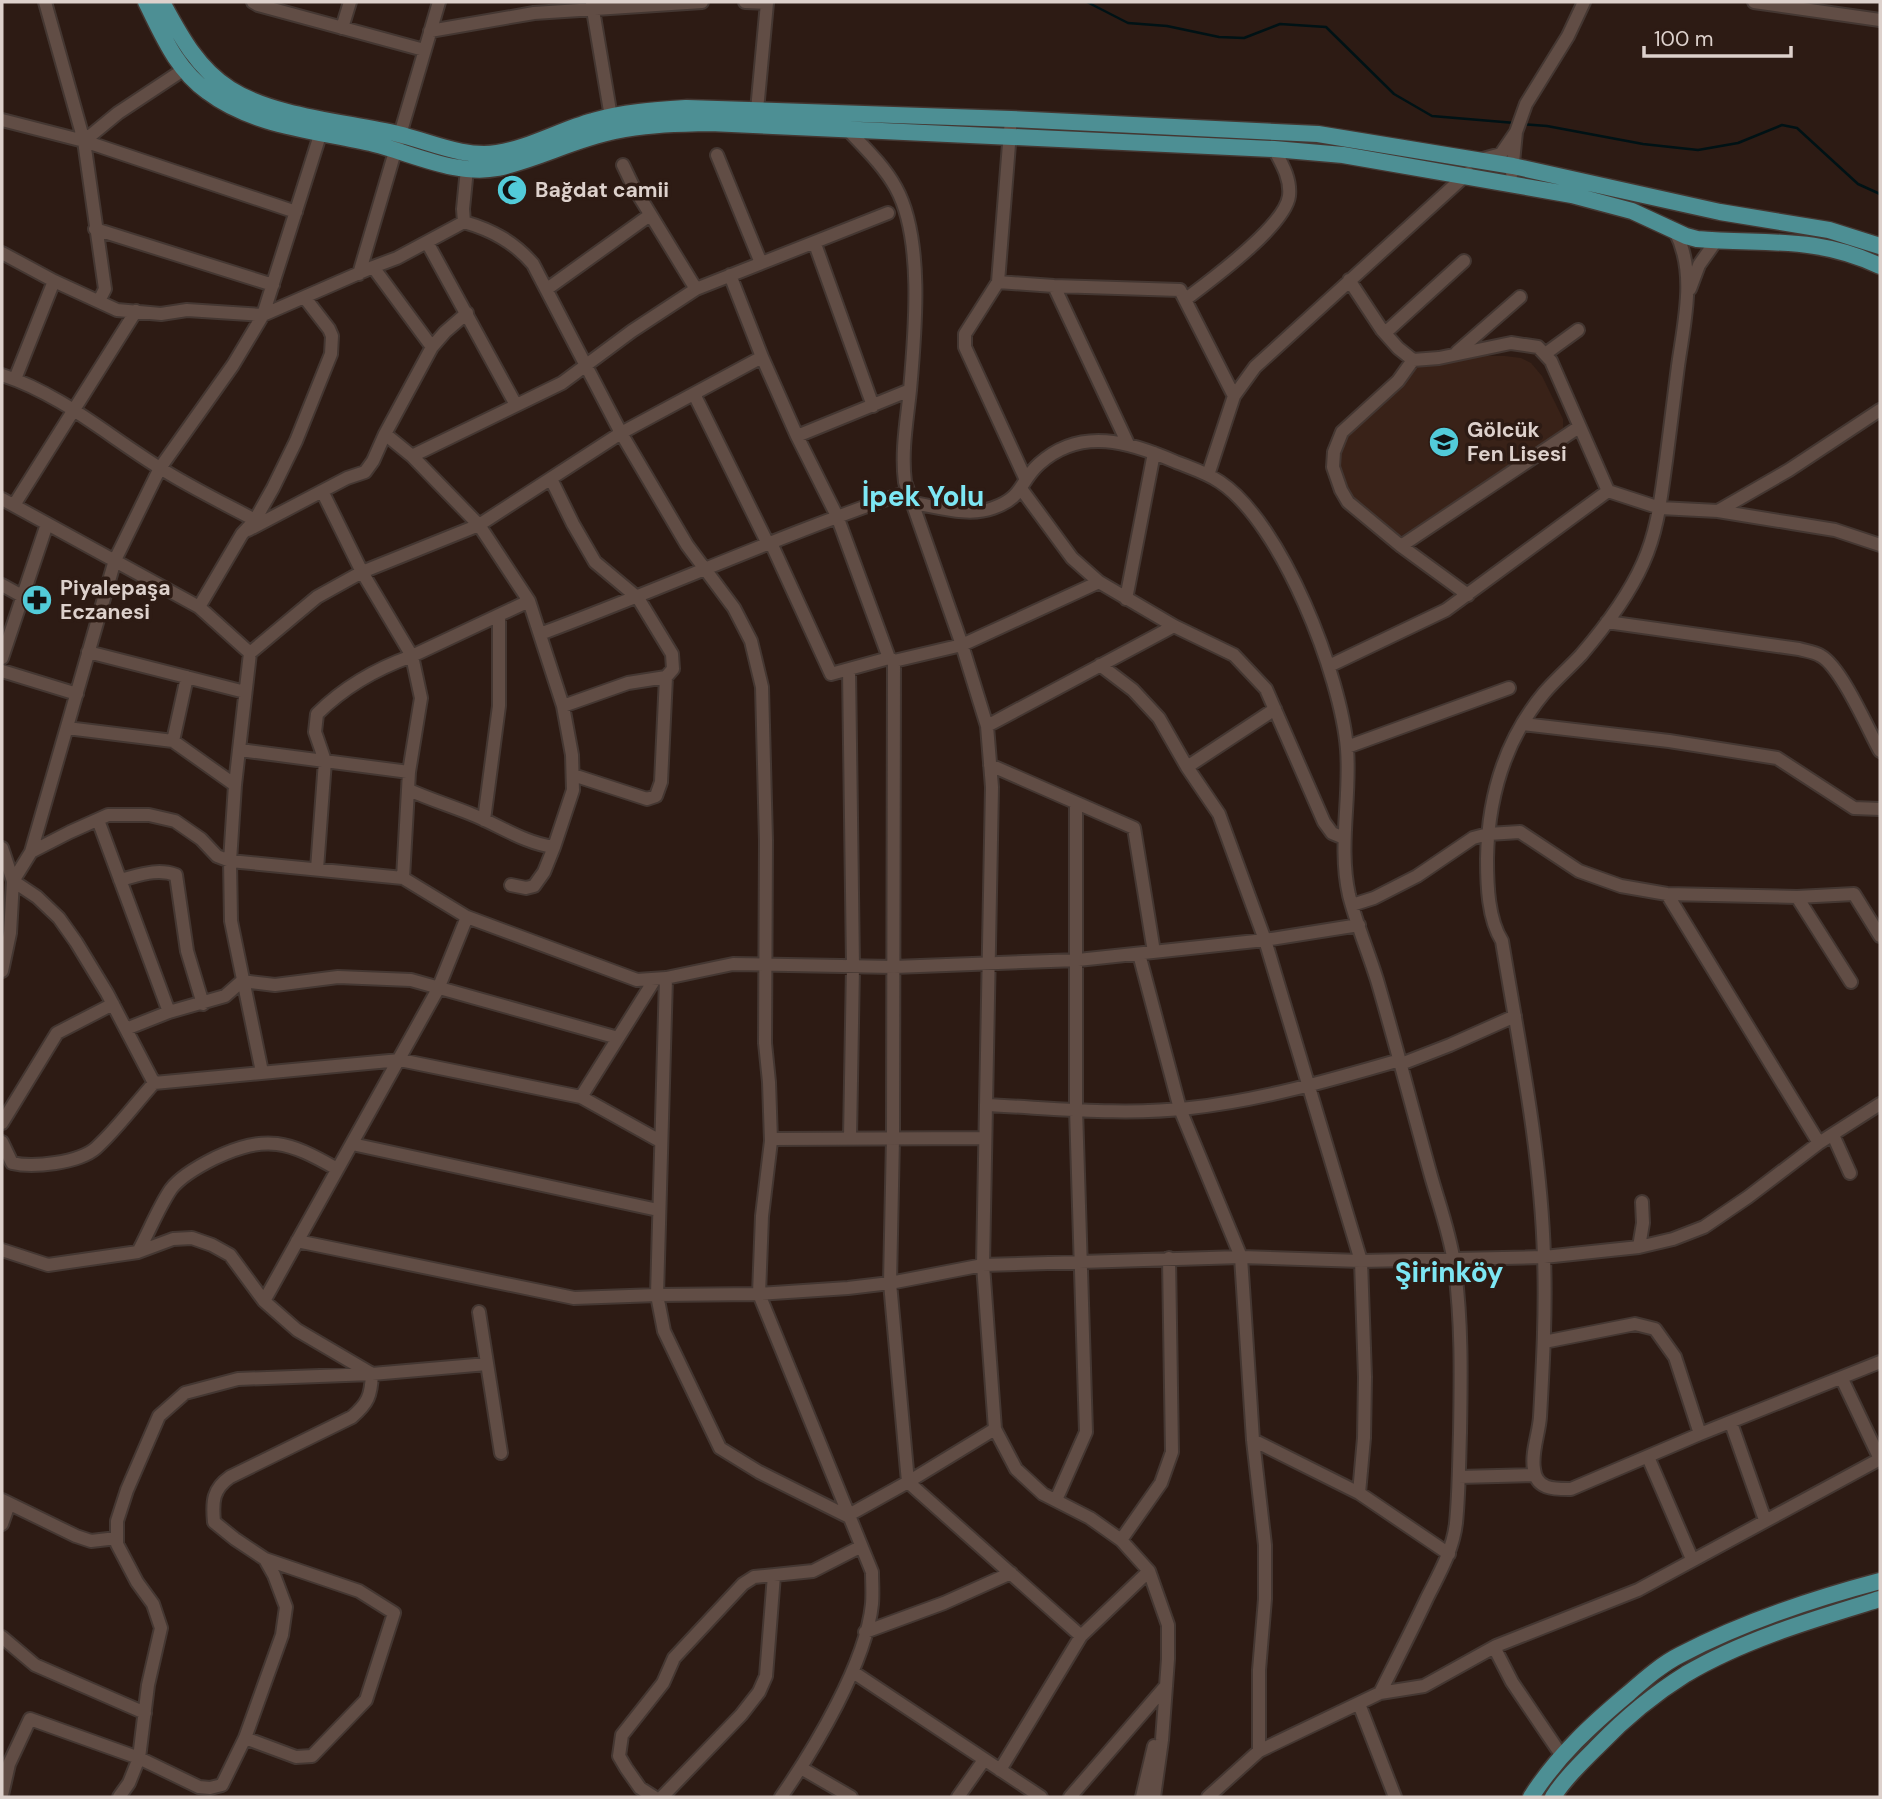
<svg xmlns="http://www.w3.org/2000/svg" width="1882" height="1799" font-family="'DM Sans',sans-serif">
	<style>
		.built { fill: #392218 }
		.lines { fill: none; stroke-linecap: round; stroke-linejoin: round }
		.stream { stroke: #001215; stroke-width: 2.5 }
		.minor-casing { stroke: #443732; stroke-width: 16 }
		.major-casing { stroke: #443732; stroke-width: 19 }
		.minor { stroke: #614d45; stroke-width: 12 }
		.major { stroke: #4d8f94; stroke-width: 16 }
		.labels { text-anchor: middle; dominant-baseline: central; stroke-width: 7; stroke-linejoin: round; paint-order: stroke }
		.poi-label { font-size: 21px; font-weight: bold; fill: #ddd1cc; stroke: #2d1b14; text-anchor: start }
		.district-label { font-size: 28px; font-weight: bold; fill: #7de7f4; stroke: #2d1b14 }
	</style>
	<rect width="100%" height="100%" fill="#2d1b14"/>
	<path class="built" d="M 1465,356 L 1505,356 L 1521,358 L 1531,363 L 1542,376 L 1563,419 L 1563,428 L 1555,437 L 1398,538 L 1347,493 L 1337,458 L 1339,447 L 1351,427 L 1420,365 Z"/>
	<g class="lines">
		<path class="stream" d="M 1087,2 L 1128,23 L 1167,26 L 1219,37 L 1244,38 L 1280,24 L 1326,27 L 1394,94 L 1432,116 L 1515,123
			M 1522,124 L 1547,126 L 1643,144 L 1698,150 L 1738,143 L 1782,125 L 1797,128 L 1858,184 L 1880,194"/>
		<g class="minor-casing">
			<path id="minor" d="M 45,2 L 84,141 L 105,289 L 99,301
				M 253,2 L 258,5 L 424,50
				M 745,2 L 767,3 L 757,110
				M 1754,2 L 1880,20
				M 592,4 L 611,117
				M 342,28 L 350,2
				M 430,31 L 534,13 L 702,2
				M 1011,119 L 998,282 L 965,334 L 965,347 L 1026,480
				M 2,120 L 84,141 L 118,113 L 183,70
				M 848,130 C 865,148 884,166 896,188 C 924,239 915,333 910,390 C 907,420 901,451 905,482 L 962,645 L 987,726 L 992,787 L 983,1265 L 995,1429 L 1016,1469 L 1043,1494 L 1090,1518 L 1121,1540 L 1149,1571 L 1168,1625 L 1168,1659 L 1162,1740 L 1154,1797
				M 84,141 L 296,212
				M 717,155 L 761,263
				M 1483,159 L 1501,154 L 1516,132
				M 623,165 L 633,186 L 696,289
				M 1512,173 L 1516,132 L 1526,104 L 1568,36 L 1584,2
				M 464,222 C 492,230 514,242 533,264 L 621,433 L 687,545 L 734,608 L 751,641 L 762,687 L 766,841 L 765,1043 L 769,1082 L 771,1141 L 762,1216 L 759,1294 L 872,1572 C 872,1582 873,1593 872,1604 C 866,1663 815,1748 781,1797
				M 95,229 L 273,285
				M 1675,231 C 1697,273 1684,322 1678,366 C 1674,398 1670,429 1666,461 C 1661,496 1658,530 1643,563 C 1628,597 1605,627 1581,655 C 1569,668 1556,679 1544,693 C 1504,741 1488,797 1487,859 C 1487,885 1488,919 1502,941 C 1519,1045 1541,1151 1544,1257 C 1546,1311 1543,1364 1540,1417 C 1539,1433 1531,1453 1534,1469 C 1536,1490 1555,1489 1571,1489 L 1700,1434 L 1880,1362
				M 428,244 L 516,405
				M 815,244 L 873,406
				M 2,253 L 54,281 L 117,310 L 161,314 L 187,310 L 263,315 L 373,267 L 397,258 L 464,222 L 463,209 L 467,169
				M 373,267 L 432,347
				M 359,274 L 439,2
				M 730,275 L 762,357 L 797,436 L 837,516 L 889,658 L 894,661 L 893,1138 L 890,1283 L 908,1482 L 1081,1636
				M 1349,280 L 1382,330 L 1398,348 L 1413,360 L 1439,358 L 1511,343 L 1538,347 L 1551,361 L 1608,491 L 1660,508 L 1718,511 L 1792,523 L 1835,530 L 1880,545
				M 998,282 L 1054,286 L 1180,290 L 1234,396
				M 1054,286 L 1128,444
				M 547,289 L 650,215
				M 1690,289 L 1699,265 L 1716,241
				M 1186,299 C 1211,280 1285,226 1289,196 C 1291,179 1282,164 1274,149
				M 1385,333 L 1464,261
				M 1457,352 L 1520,297
				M 1545,354 L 1578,330
				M 1413,360 L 1398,381 L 1342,432 L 1334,452 L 1333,467 L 1341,490 L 1348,502 L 1401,546 L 1468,595
				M 2,375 C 61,394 108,436 160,468 C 190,487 223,503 255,520
				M 15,379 L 54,281
				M 694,394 L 768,544
				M 385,434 L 412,456 L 479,525 L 529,601 L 563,706 L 572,755 L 573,790 L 554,847 C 524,843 499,825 471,814 C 451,806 429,799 409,790
				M 797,436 L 910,390
				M 412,456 L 562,383 L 632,331 L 696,289 L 888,213
				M 1208,475 L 1234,396 L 1255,367 L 1468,173
				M 551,479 L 573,524 L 595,562 L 638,598 L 672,654 L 673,669 L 666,677 L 661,782 L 656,796 L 647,799 L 573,775
				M 1022,490 L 1072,558 L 1099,582 L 1174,626 L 1234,655 L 1266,689 L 1324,822 L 1332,833 L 1344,838
				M 323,493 L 362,572 L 412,656 L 421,698 L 409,772 L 403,878
				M 2,499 L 199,607 L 250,653
				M 913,503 C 938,507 969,517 993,508 C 1024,497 1019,482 1039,464 C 1081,426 1130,442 1176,462 C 1191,468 1207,473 1220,482 C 1282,523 1341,676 1347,749 C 1351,797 1338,846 1349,895 C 1356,923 1368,951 1377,980 C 1396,1045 1413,1111 1431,1176 C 1439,1204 1450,1234 1454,1263 C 1462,1319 1461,1376 1460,1433 C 1459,1463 1459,1493 1456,1523 C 1453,1550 1439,1574 1427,1598 C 1412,1630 1396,1661 1380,1693
				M 14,505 L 136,311
				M 1718,511 L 1789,470 L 1880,410
				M 248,530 L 347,478 L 365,472 L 373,461 L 385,434 L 432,347 L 445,332 L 467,313
				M 771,543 L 831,674 L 889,658
				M 1401,546 L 1579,427
				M 2,585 L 22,596
				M 1126,599 L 1154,453
				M 199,607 L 242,534 L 255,520 L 273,488 L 296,441 L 331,354 L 332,336 L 329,329 L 305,298
				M 1607,622 L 1799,649 C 1806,651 1815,652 1821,656 C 1841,667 1868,729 1880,751
				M 540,634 C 664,588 783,534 907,492
				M 88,652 L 245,692
				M 2,658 L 47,524
				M 894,661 L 962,645 L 1099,582
				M 1100,665 L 1133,690 L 1159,718 L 1187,767 L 1219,814 L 1265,940 L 1361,1261 L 1365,1377 L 1364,1438 L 1359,1493
				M 1329,666 L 1446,610 L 1608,491
				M 849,669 L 853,966 L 850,1138
				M 2,671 L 77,694
				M 563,706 L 628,683 L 666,677
				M 1523,724 L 1669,741 L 1777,758 L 1854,808 L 1880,809
				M 987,726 L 1174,626
				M 67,728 L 173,741 L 235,785
				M 173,741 L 187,677
				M 1347,747 L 1509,688
				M 240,750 L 409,772
				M 990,765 L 1134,828 L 1154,952
				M 1187,767 L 1275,709
				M 98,820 L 169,1012
				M 484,820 L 499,706 L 499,616
				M 2,848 L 13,881 L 10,933 L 2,971
				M 31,852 L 115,560 L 160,468 L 233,365 L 263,315 L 321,132
				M 317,869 L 325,761 L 315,732 L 317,714 C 343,688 378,668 412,656 L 529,601
				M 120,880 C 140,875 157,868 176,875 L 187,951 L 203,1004
				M 511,885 L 526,888 L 534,886 L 544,872 L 554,847
				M 1667,894 L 1819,1143
				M 1797,897 L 1854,894 L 1880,936
				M 1352,905 L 1374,898 L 1417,876 L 1473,838 L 1488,834 L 1520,832 L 1579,871 L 1621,886 L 1667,894 L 1797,897 L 1851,982
				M 1139,954 L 1180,1109 L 1241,1257 L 1253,1440 L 1265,1545 L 1265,1599 L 1259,1670 L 1259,1751
				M 666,978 L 657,1295 L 664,1331 L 720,1448 L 759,1472 L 847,1516 L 908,1482 L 995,1429
				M 126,1029 L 169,1012 L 225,996 L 242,981 L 275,985 L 338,977 L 411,980 L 618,1038
				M 1401,1064 L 1450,1045 L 1515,1016
				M 262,1072 L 231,921 L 230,861 L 235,785 L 250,653 L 317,597 L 362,572 L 479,525 L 621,433 L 762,357
				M 154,1083 L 107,993 L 76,942 L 59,918 L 37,897 L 13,881 L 31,852 L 70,832 L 108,815 L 149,815 L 175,821 L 201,839 L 217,856 L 230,861 L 403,878 L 467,917 L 637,980 L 666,978 L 733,964 L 894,967 L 1078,960 L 1265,940 L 1359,925
				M 581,1097 L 655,979
				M 986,1105 C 1053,1108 1123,1116 1190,1108 C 1262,1100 1331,1080 1400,1060
				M 2,1123 L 57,1033 L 113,1004
				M 1833,1135 L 1850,1173
				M 771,1139 L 985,1138
				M 2,1142 L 12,1163 C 33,1168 79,1163 96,1148 C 117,1129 135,1104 154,1083 L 400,1060 L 581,1097 L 660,1141
				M 352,1144 L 658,1210
				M 297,1241 L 574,1298 L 657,1295 L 759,1294 L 848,1288 L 890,1283 L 983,1265 L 1241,1257 L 1361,1261 L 1544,1257 L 1639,1247 L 1673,1239 L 1704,1227 L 1748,1197 L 1819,1143 L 1880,1104
				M 1639,1247 L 1643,1223 L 1642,1202
				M 2,1250 L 48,1265 L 138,1252 L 173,1239 L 192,1238 L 212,1245 L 230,1255 L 264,1301 L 297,1330 L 372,1374 C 371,1396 368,1403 352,1417 L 230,1477 C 213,1489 212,1501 214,1522 L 235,1539 L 265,1559 L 274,1575 L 286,1607 L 282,1635 L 245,1738 L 222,1785 L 210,1788 L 199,1787 L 139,1758 L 30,1719 L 9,1764 L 2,1795
				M 138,1252 C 149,1232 158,1208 171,1189 C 180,1177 201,1165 215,1158 C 267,1134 288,1141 337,1169
				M 264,1301 L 438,989 L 467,917
				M 479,1312 L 501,1453
				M 1544,1342 L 1635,1324 L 1655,1329 L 1675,1357 L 1700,1434
				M 1842,1379 L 1880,1459
				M 1731,1423 L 1765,1520
				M 1253,1440 L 1359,1493 L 1449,1554
				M 1648,1457 L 1692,1559
				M 1459,1477 L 1535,1475
				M 2,1500 L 76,1536 L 91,1541 L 117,1538
				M 1056,1500 L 1086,1432 L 1076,1109 L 1076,803
				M 2,1524 L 9,1504
				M 1121,1540 L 1161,1483 L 1172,1452 L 1169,1258
				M 865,1632 L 944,1603 L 1011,1573
				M 2,1637 L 35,1665 L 145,1713
				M 1494,1647 L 1512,1682 L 1562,1756
				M 853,1672 L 1041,1797
				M 1359,1704 L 1395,1797
				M 245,1738 L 296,1757 L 312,1756 L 366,1700 L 394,1613 L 359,1591 L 265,1559
				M 801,1768 L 851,1797
				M 1000,1770 L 1081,1636 L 1149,1571
				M 119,1797 L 129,1783 L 139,1758 L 148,1685 L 161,1628 L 153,1604 L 137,1582 L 117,1544 L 117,1521 L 127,1490 L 159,1416 L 185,1393 L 238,1379 L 372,1374 L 487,1364
				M 654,1797 L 640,1788 L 626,1768 L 619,1756 L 622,1735 L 663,1683 L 674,1658 L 743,1584 L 754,1577 L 813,1571 L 860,1547
				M 662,1797 L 741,1715 L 759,1692 L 766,1676 L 774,1575
				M 958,1797 L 984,1760
				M 1070,1797 L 1165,1687
				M 1142,1797 L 1154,1746
				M 1208,1797 L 1259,1751 L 1380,1693 L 1424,1686 L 1496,1646 L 1638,1590 L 1880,1459"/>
		</g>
		<g class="major-casing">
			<path id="major" d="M 146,2 C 163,36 176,69 208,92 C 254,127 320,131 374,144 C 414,154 457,176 498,168 C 538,159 575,139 615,131 C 646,124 678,124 710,123 L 1274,149 L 1343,155 L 1572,195 L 1632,211 L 1686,236 L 1697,239 C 1765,245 1814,235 1880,266
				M 162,2 C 180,35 197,68 230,89 C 274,117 347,122 398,134 C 431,142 463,158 497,153 C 530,148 560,130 593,121 C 623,112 656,110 687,108 L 1011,119 L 1318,134 L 1513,166 L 1720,212 L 1829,230 L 1880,246
				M 1531,1797 C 1557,1756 1592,1724 1629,1693 C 1645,1679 1662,1664 1680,1655 C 1743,1622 1812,1599 1880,1581
				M 1553,1797 C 1565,1778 1583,1761 1599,1745 C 1625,1718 1654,1694 1686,1674 C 1745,1639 1815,1619 1880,1599"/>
		</g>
		<use href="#minor" class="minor"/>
		<use href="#major" class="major"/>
	</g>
	<defs>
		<g id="mosque-disc" transform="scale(1.575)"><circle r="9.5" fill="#52cbd9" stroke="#2d1b14"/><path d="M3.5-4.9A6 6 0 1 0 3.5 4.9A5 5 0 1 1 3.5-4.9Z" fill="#111"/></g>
		<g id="school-disc" transform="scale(1.575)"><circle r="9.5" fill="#52cbd9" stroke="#2d1b14"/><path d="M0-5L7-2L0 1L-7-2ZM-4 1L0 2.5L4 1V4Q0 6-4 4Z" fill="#111"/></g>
		<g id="pharmacy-disc" transform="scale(1.575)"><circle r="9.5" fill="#52cbd9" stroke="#2d1b14"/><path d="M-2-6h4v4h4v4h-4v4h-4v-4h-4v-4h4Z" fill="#111"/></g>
	</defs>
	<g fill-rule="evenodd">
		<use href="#mosque-disc" x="512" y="190"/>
		<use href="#school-disc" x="1444" y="442"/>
		<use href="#pharmacy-disc" x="37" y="600"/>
	</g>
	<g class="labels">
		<g class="poi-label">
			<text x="535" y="190">Bağdat camii</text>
			<text x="1467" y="430">Gölcük<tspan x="1467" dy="24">Fen Lisesi</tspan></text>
			<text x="60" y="588">Piyalepaşa<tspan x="60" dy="24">Eczanesi</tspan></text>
		</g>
		<g class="district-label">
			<text x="923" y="496">İpek Yolu</text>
			<text x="1449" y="1272">Şirinköy</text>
		</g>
	</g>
	<rect width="1882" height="1799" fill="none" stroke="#ddd1cc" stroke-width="7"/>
	<path d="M1644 46v10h147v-10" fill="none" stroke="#ddd1cc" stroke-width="3.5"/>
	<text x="1654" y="46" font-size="21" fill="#ddd1cc" stroke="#2d1b14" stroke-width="5" paint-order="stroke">100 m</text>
</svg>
